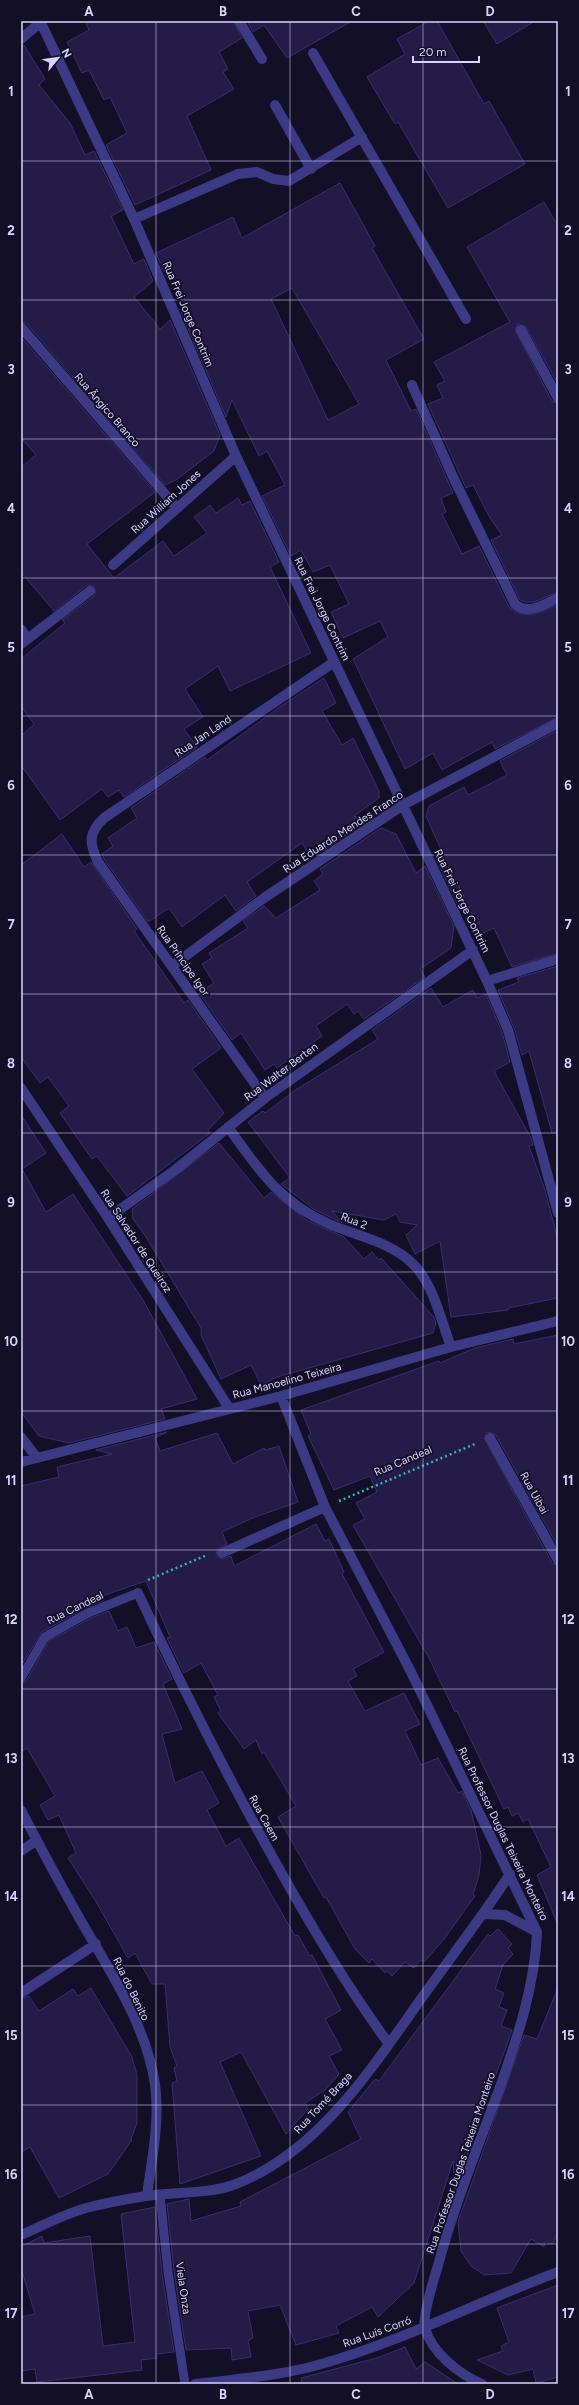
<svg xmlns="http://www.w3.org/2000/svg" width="579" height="2405" font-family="Figtree,sans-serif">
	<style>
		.building { fill: #241b47; stroke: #3b2d73; fill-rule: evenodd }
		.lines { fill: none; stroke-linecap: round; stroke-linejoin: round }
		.path { stroke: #2fb8b0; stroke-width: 2.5; stroke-dasharray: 2 3; stroke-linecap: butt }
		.service { stroke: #3d3a85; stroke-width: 9 }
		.minor { stroke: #3d3a85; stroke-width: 10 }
		.grid { fill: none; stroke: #d9d4ff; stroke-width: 1; stroke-opacity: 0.55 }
		.labels { text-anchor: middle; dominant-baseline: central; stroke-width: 3.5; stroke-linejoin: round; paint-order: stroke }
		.street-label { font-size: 11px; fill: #d9d4ff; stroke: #130f26 }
		.neatline { fill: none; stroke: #d9d4ff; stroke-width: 1.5 }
		.grid-label { font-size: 13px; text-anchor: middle; font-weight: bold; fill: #d9d4ff }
	</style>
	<rect width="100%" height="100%" fill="#130f26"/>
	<path class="building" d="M 85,21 L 233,21 L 242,38 L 219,52 L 228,69 L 223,72 L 234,89 L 187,116 L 211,170 L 135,205 L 106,145 L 127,133 L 110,97 L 104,100 L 89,70 L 82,73 L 67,42 L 89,30 Z
		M 247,21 L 352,21 L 287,58 L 264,25 L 253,32 Z
		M 429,21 L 437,21 L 484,104 L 489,101 L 525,164 L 448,208 L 398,122 L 395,124 L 367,77 L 405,54 L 397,39 Z
		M 483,21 L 535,21 L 497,44 Z
		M 21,45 L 24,45 L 45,79 L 39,85 L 70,123 L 85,155 L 94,151 L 123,210 L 111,216 L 134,264 L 144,259 L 153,281 L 134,297 L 160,329 L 170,320 L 220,435 L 214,451 L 176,480 L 165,485 L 26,323 L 21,321 Z
		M 340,183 L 375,246 L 372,248 L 424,339 L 386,360 L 411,411 L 416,409 L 453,493 L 441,498 L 446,512 L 442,514 L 462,554 L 479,546 L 509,607 L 517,613 L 532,615 L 558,605 L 558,717 L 495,749 L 492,742 L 442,770 L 433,753 L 405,769 L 353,659 L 388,637 L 380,621 L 343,638 L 331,612 L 349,604 L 330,565 L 313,572 L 301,550 L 291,556 L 262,496 L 285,485 L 267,451 L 259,456 L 232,400 L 226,417 L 181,312 L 188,306 L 169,268 L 164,272 L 156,253 L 233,217 L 242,238 ZM 292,288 L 359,404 L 328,420 L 271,299 Z
		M 544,202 L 558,226 L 558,384 L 526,327 L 518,324 L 515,330 L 552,401 L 558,404 L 558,592 L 534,602 L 526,602 L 520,600 L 491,540 L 502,535 L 490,518 L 473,485 L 466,488 L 428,404 L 443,398 L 437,385 L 445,381 L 434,362 L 510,322 L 467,247 Z
		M 21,337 L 155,492 L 87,544 L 114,578 L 163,541 L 174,556 L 207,533 L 194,517 L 210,505 L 216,513 L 238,498 L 242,505 L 250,501 L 279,562 L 270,567 L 311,653 L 230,691 L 218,666 L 185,689 L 203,717 L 184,729 L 197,747 L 124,797 L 119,790 L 108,797 L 102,789 L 60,820 L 21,765 L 21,736 L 34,724 L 21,706 L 21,659 L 65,623 L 62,620 L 94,596 L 96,591 L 93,585 L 86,586 L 54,611 L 21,572 L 21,467 L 36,455 L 21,438 Z
		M 324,678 L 336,703 L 322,711 L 342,745 L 353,738 L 379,791 L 379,798 L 354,816 L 367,821 L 312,858 L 302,843 L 247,882 L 256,896 L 236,911 L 225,895 L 182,927 L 169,908 L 148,922 L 104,859 L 102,854 L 113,846 L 108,838 L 137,818 L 131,808 L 205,757 L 207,760 L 281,706 Z
		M 558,730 L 558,953 L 512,967 L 494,928 L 481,934 L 459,886 L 457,903 L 436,859 L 443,854 L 426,816 L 429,806 L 464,787 L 468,795 L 507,775 L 500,761 Z
		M 381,828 L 396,834 L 416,873 L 425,866 L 454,926 L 451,948 L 420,969 L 425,977 L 364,1019 L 358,1011 L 354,1014 L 347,1004 L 316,1026 L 322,1036 L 277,1068 L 274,1064 L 265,1070 L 241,1033 L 232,1040 L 199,993 L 214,983 L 202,964 L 212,958 L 209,953 L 248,928 L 243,921 L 264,906 L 276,918 L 320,890 L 314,881 L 323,874 L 320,869 Z
		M 62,834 L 84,867 L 91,862 L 137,929 L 134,931 L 162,971 L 184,1003 L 188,1000 L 221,1048 L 192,1069 L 224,1113 L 208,1130 L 210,1133 L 127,1196 L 97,1156 L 92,1159 L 60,1113 L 69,1106 L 48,1077 L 40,1083 L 21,1057 L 21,865 Z
		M 558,966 L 558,1132 L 552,1133 L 529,1051 L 522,1055 L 514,1028 L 498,990 L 519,982 L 517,978 Z
		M 431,988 L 443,1007 L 473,990 L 477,998 L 486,994 L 502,1032 L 510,1062 L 494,1071 L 531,1138 L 533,1145 L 529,1146 L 545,1190 L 558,1240 L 558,1298 L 508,1308 L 508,1310 L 451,1317 L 440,1241 L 415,1254 L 406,1235 L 417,1225 L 400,1222 L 396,1214 L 384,1220 L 332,1211 L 343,1223 L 315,1210 L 281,1184 L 290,1178 L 248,1122 L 263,1111 L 265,1113 L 297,1089 L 378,1039 L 372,1030 Z
		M 21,1115 L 46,1153 L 22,1169 L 46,1212 L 73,1194 L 143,1300 L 197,1399 L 161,1409 L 165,1419 L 69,1443 L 39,1436 L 21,1412 Z
		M 219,1143 L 264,1198 L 271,1192 L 308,1221 L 344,1237 L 364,1259 L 372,1252 L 379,1260 L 381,1258 L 434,1317 L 436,1323 L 433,1333 L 277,1377 L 261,1385 L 251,1365 L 221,1379 L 201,1335 L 201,1328 L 146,1237 L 133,1219 L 132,1209 Z
		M 558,1335 L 558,1547 L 496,1435 L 487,1432 L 484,1438 L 552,1563 L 558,1566 L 558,1925 L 537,1875 L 551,1867 L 528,1819 L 523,1822 L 518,1813 L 512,1816 L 508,1807 L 504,1809 L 457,1711 L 455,1712 L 429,1658 L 353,1525 L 365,1519 L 356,1503 L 377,1492 L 370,1476 L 334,1490 L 308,1436 L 311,1434 L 301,1410 L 439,1361 L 440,1363 L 475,1348 L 513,1339 L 514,1344 Z
		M 167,1432 L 155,1438 L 160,1451 L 217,1433 L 233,1464 L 264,1448 L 265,1450 L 279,1446 L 298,1502 L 255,1517 L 222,1532 L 227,1544 L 217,1549 L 216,1556 L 222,1559 L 231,1556 L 234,1566 L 316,1524 L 325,1541 L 329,1539 L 344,1572 L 342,1574 L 384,1652 L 353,1669 L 357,1676 L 348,1681 L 365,1711 L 404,1693 L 420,1724 L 405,1731 L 421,1765 L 438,1758 L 458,1793 L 462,1791 L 471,1810 L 481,1855 L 479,1875 L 473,1895 L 475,1896 L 444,1939 L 424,1962 L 421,1960 L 414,1968 L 405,1962 L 392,1976 L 387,1971 L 385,1973 L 372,1959 L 369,1963 L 355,1949 L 326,1897 L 324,1898 L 278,1817 L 296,1806 L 264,1752 L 262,1754 L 256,1740 L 244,1749 L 218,1713 L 221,1711 L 214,1697 L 218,1695 L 201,1663 L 184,1673 L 167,1638 L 170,1637 L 146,1581 L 102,1596 L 104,1600 L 85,1608 L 42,1632 L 21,1666 L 21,1486 L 59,1477 L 57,1467 L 112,1454 L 96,1450 Z
		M 109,1611 L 118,1631 L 127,1627 L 136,1648 L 154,1642 L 172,1679 L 163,1684 L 182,1729 L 162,1734 L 175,1783 L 202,1771 L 219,1803 L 207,1810 L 226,1846 L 239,1838 L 295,1936 L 298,1935 L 310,1956 L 312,1955 L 341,2010 L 325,2019 L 342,2050 L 329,2056 L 339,2074 L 325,2090 L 305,2103 L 308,2109 L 286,2134 L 241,2052 L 220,2062 L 261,2156 L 180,2184 L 172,2083 L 177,2081 L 174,2068 L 177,2066 L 170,2047 L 165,1984 L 152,1984 L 135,1953 L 128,1958 L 95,1900 L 68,1858 L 76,1853 L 59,1815 L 48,1820 L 40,1805 L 55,1796 L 27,1748 L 21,1752 L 21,1684 L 26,1681 L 49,1641 L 91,1618 Z
		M 498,1929 L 512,1944 L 508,1948 L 513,1954 L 503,1965 L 495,1989 L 504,1993 L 499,2007 L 507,2010 L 501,2026 L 512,2030 L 455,2189 L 453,2161 L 414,2283 L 378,2317 L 372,2307 L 336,2326 L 339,2333 L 296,2345 L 280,2305 L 248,2311 L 253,2338 L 248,2341 L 251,2357 L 232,2360 L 231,2348 L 186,2350 L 174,2271 L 167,2204 L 189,2199 L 191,2221 L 241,2206 L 240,2202 L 361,2139 L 348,2112 L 375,2079 L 379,2081 L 488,1934 L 490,1936 Z
		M 91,1988 L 132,2057 L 137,2075 L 137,2123 L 131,2139 L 132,2140 L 108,2174 L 59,2198 L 30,2147 L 21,2152 L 21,1999 L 29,1996 L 39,2011 L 73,1989 L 78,1996 Z
		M 557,1990 L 558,2231 L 553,2244 L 545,2241 L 544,2247 L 531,2239 L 511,2273 L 484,2275 L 471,2266 L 461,2251 L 458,2222 L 524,2035 L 537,2039 Z
		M 155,2207 L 162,2273 L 174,2352 L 156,2354 L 157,2358 L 141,2360 L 142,2370 L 37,2382 L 35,2369 L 21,2371 L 21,2317 L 35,2314 L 21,2268 L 21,2247 L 42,2236 L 44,2243 L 90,2236 L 103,2346 L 135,2342 L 121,2214 Z
		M 558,2285 L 558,2377 L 536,2383 L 533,2369 L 508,2375 L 477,2360 L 503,2351 L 501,2346 L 509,2342 L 497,2308 Z
		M 405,2347 L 416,2369 L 425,2362 L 458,2384 L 302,2384 L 301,2378 L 380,2357 Z"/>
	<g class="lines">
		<path class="path" d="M 339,1501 L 475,1444
			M 148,1580 L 207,1555"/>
		<path class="service" d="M 21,1678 L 45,1637 L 88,1613 L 138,1593
			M 160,2195 L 168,2272 L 185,2384"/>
		<path class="minor" d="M 239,21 L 262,59
			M 41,23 L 134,219 L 236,456 L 487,981 L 508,1030 L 558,1213
			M 21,39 L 42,21
			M 313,53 L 466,319
			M 275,105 L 311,169
			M 134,219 L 238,174 L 257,172 L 273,179 L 289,181 L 362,137
			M 21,327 L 177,508
			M 521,330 L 558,398
			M 412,385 L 454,479 L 515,604 C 528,616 544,604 558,598
			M 113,565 L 236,456
			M 21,629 L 28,639
			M 21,644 L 90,591
			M 172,966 L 264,898 L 403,805 L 558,723
			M 487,981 L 558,959
			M 21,1088 L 108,1218 L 229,1408
			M 265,1098 L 98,862 C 89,843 88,833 104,818 L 334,662
			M 228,1127 C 258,1169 280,1203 329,1224 C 357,1236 392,1242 414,1265 C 434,1286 441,1320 451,1347
			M 108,1218 L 175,1170 L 265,1098 L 473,950
			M 281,1396 L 325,1507 L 410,1670 L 537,1932 C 535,1986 517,2039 499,2090 C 477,2149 453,2208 437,2269 C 433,2282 422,2317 425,2328 C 432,2353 459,2374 482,2384
			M 21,1437 L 37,1458
			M 490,1438 L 558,1560
			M 21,1462 L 281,1396 L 451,1347 L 558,1321
			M 222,1553 L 325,1507
			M 138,1593 C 181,1685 227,1776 277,1865 C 311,1926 347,1987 389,2044
			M 21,1810 C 39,1845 58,1880 77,1914 C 107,1967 146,2023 155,2084 C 160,2121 152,2159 147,2195
			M 21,1851 L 37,1840
			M 484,1914 L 505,1915 L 537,1932
			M 21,1993 L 96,1944
			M 21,2235 C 42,2226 64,2214 86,2208 C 106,2203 127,2199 146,2196 C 176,2191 207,2195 236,2184 C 321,2151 375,2063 426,1992 C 454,1953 484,1914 510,1874
			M 195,2384 C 236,2379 278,2376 318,2365 C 401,2342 477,2302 558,2272"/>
	</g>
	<path class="grid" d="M 156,21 L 156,2384M 290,21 L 290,2384M 423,21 L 423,2384M 21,161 L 558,161M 21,300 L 558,300M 21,439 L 558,439M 21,578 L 558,578M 21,716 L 558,716M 21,855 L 558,855M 21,994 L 558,994M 21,1133 L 558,1133M 21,1272 L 558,1272M 21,1411 L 558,1411M 21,1550 L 558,1550M 21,1689 L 558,1689M 21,1827 L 558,1827M 21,1966 L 558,1966M 21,2105 L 558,2105M 21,2244 L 558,2244"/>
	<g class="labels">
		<g class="street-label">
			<text transform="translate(188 314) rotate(67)">Rua Frei Jorge Contrim</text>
			<text transform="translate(107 410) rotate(49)">Rua Ãngico Branco</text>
			<text transform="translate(166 502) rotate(-42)">Rua William Jones</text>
			<text transform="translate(322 609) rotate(64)">Rua Frei Jorge Contrim</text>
			<text transform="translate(203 736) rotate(-34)">Rua Jan Land</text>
			<text transform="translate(343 832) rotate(-33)">Rua Eduardo Mendes Franco</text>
			<text transform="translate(462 901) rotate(64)">Rua Frei Jorge Contrim</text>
			<text transform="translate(183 961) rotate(55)">Rua Príncipe Igor</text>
			<text transform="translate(281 1072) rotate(-37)">Rua Walter Berten</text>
			<text transform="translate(354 1221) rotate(21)">Rua 2</text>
			<text transform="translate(136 1241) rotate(57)">Rua Salvador de Queiroz</text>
			<text transform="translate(287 1381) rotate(-15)">Rua Manoelino Teixeira</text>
			<text transform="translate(403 1461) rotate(-23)">Rua Candeal</text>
			<text transform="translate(534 1493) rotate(61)">Rua Uibai</text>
			<text transform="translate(75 1608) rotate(-26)">Rua Candeal</text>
			<text transform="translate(264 1818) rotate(61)">Rua Caem</text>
			<text transform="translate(503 1834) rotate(64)">Rua Professor Duglas Teixeira Monteiro</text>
			<text transform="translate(131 1989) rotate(64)">Rua do Benito</text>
			<text transform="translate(323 2103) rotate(-47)">Rua Tomé Braga</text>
			<text transform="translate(461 2163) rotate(-71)">Rua Professor Duglas Teixeira Monteiro</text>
			<text transform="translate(183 2288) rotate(82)">Viela Onza</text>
			<text transform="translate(377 2332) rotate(-20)">Rua Luís Corró</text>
		</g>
	</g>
	<rect width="579" height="2405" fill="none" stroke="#130f26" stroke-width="44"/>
	<g transform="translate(58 58) rotate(61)" stroke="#130f26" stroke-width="3" paint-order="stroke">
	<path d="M0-3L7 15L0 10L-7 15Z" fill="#d9d4ff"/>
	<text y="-6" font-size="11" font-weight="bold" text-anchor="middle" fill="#d9d4ff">N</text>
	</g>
	<path d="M413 56v6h66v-6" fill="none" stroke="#d9d4ff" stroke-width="2"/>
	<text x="419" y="56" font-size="12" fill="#d9d4ff" stroke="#130f26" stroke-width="3" paint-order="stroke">20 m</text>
	<rect x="22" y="22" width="535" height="2361" class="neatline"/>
	<g class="grid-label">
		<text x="89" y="16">A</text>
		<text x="223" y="16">B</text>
		<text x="356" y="16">C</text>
		<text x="490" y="16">D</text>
		<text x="11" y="96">1</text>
		<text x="568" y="96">1</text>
		<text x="11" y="235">2</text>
		<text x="568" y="235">2</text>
		<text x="11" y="374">3</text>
		<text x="568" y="374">3</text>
		<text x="11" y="513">4</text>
		<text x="568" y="513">4</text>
		<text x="11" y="652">5</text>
		<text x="568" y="652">5</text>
		<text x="11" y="790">6</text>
		<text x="568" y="790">6</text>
		<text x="11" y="929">7</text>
		<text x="568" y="929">7</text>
		<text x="11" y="1068">8</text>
		<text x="568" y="1068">8</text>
		<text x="11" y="1207">9</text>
		<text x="568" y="1207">9</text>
		<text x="11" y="1346">10</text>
		<text x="568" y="1346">10</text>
		<text x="11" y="1485">11</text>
		<text x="568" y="1485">11</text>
		<text x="11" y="1624">12</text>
		<text x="568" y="1624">12</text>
		<text x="11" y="1763">13</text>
		<text x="568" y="1763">13</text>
		<text x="11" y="1901">14</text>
		<text x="568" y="1901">14</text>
		<text x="11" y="2040">15</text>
		<text x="568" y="2040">15</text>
		<text x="11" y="2179">16</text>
		<text x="568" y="2179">16</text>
		<text x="11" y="2318">17</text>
		<text x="568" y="2318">17</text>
		<text x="89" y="2399">A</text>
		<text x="223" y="2399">B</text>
		<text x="356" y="2399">C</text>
		<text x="490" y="2399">D</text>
	</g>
</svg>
